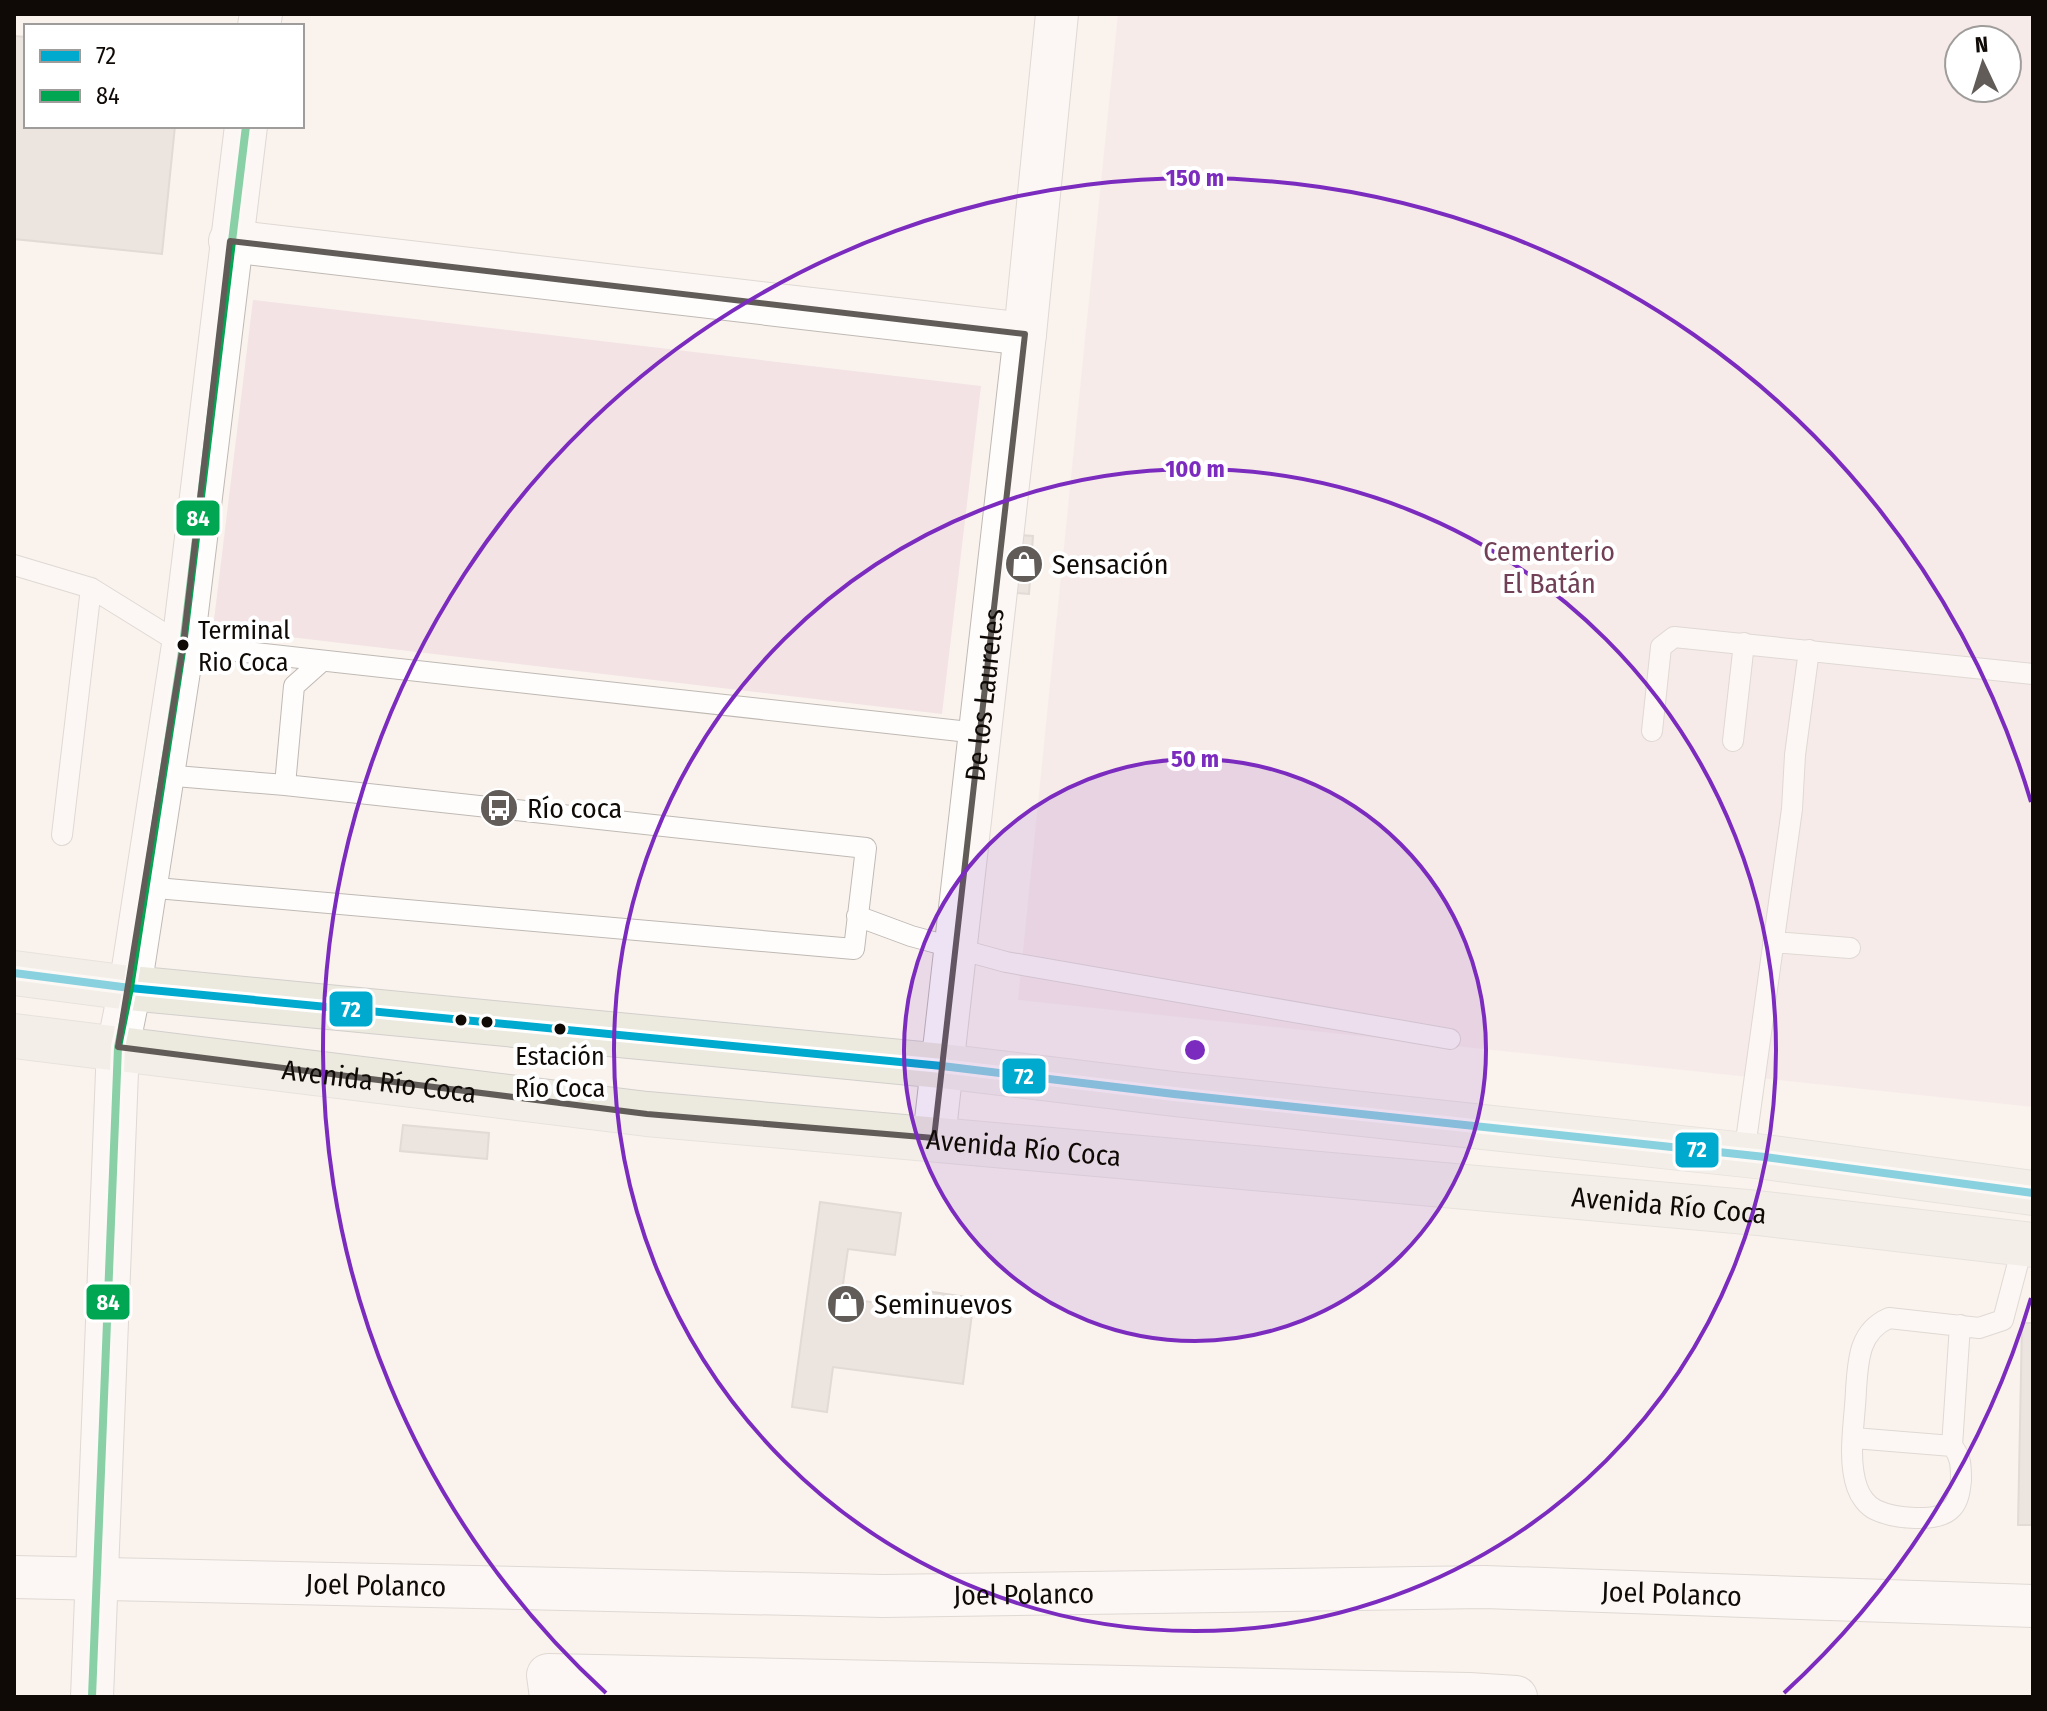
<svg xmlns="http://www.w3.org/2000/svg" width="2047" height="1711" font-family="'Fira Sans Condensed',sans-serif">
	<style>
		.green { fill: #f3e3e5; fill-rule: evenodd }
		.building { fill: #dcd2cf; stroke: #c3bcb8; stroke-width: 2 }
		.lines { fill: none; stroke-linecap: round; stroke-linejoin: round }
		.service-casing { stroke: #bfb9b4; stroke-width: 22 }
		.minor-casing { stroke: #bfb9b4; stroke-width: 44 }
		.primary-casing { stroke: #d2cfcc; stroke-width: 46 }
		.service { stroke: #fefdfc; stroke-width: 20 }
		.minor { stroke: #fefdfc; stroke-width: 42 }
		.primary { stroke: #ece9df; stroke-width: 44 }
		.bus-1-casing { stroke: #fff; stroke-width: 14 }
		.bus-2-casing { stroke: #fff; stroke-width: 14 }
		.bus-1 { stroke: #00a9ce; stroke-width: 8 }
		.bus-2 { stroke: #00a651; stroke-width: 8 }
		.marked { fill: none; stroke: #615c57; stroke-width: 6; stroke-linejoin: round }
		.ring { fill: none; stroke: #7b2cbf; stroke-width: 4 }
		.bus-dot { fill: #0f0a06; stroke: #fff; stroke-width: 3 }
		.labels { text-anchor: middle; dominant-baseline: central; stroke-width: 8; stroke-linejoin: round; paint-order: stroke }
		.bus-label { font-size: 26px; fill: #0f0a06; stroke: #fff; text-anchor: start }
		.park-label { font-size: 28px; fill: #714056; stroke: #fff }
		.poi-label { font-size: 28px; fill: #0f0a06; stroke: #fff; text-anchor: start }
		.street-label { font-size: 28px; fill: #0f0a06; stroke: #fff }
		.centre { fill: #7b2cbf; stroke: #fff; stroke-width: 4 }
		.ring-label { font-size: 24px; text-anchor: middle; font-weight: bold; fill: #7b2cbf; stroke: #fff; stroke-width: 8; stroke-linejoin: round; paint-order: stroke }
		.line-badge { stroke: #fff; stroke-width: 3 }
		.badge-label { font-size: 22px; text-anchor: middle; font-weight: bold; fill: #fff }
	</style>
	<rect width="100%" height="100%" fill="#faf3ed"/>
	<path class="green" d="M 1118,14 L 2033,14 L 2033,1107 L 1018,1000 ZM 1959,40 L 2007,40 L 2007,88 L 1959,88 Z
		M 253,300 L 981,386 L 942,714 L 213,628 Z"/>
	<path class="building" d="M 14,36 L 26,37 L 26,126 L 175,126 L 162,254 L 14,239 Z
		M 1020,535 L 1033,536 L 1029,594 L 1015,593 Z
		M 403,1125 L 489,1133 L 487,1159 L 400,1151 Z
		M 820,1202 L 901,1213 L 895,1255 L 848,1249 L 841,1298 L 930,1310 L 932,1292 L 974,1298 L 963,1384 L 833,1367 L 827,1412 L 792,1407 Z
		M 2022,1323 L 2033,1323 L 2033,1525 L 2018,1525 Z"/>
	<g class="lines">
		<g class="service-casing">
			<path id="service" d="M 14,565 L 91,588 L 183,645 L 978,733
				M 1652,731 L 1661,647 L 1674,637 L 2033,674
				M 1733,741 L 1744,643
				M 285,785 L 294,686 L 322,661
				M 62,835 L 91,588
				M 145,887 L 854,949 L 866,848 L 285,785 L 163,775
				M 857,916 L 911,936 L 1006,962 L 1450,1039
				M 1773,942 L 1850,948
				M 1744,1155 L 1792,809 L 1795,755 L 1809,650
				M 1854,1438 L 1952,1446 C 1961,1456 1961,1466 1961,1480 C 1960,1489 1959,1501 1952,1508 C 1938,1524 1893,1518 1876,1510 C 1867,1506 1860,1496 1857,1487 C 1847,1458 1855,1420 1856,1390 C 1858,1360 1859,1331 1889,1318 L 1979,1328 L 2003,1320 L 2023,1244
				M 1952,1446 L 1960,1325"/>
		</g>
		<g class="minor-casing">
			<g id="minor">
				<path d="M 259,26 L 261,14"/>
				<path d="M 230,241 L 1025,334"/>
				<path id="s1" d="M 934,1138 L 1025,334 L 1057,14"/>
				<path id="s2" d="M 14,1577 L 883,1596 L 1485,1587 L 2033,1606"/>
				<path d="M 92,1697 L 118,1047 L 130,988 L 183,645 L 246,126"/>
				<path d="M 551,1697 L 548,1675 L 1469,1694 L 1516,1697"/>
			</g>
		</g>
		<g class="primary-casing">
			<g id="primary">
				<path d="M 14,973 L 130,988 L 942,1066 L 1174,1094 L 1765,1157 L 2033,1193"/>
				<path id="s3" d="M 14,1036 L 647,1114 L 1758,1213 L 2033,1245"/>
			</g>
		</g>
		<use href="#service" class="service"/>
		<use href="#minor" class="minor"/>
		<use href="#primary" class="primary"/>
		<g class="bus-1-casing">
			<path id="bus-1" d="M 14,973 L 130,988 L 942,1066 L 1174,1094 L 1765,1157 L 2033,1193"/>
		</g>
		<g class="bus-2-casing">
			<path id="bus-2" d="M 92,1697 L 118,1047 L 130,988 L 183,645 L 246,126"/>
		</g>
		<use href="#bus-1" class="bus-1"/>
		<use href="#bus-2" class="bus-2"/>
	</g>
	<path d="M0 0H2047V1711H0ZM 230,241 L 1025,334 L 934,1138 L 647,1114 L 118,1047 L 183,645 Z" fill="#faf3ed" fill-opacity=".55" fill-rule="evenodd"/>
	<path class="marked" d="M 230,241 L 1025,334 L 934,1138 L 647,1114 L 118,1047 L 183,645 Z"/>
	<circle cx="1195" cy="1050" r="291" fill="#7b2cbf" fill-opacity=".12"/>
	<g class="ring">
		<circle cx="1195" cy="1050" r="291"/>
		<circle cx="1195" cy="1050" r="581"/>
		<path d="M2031 1298A872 872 0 0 1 1784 1693M606 1693A872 872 0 1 1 2031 802"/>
	</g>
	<defs>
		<g id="shop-disc" transform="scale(2)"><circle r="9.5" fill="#615c57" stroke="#fff"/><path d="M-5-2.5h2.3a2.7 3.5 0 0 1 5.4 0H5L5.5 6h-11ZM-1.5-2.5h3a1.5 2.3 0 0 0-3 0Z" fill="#fff"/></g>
		<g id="bus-disc" transform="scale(2)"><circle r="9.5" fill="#615c57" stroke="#fff"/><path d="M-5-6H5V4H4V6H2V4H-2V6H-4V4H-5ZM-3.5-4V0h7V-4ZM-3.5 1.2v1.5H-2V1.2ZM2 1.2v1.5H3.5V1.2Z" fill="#fff"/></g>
	</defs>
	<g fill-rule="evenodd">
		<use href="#shop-disc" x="1024" y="564"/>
		<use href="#bus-disc" x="499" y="808"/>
		<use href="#shop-disc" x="846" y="1304"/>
	</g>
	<g class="bus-dot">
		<circle cx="183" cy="645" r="7"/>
		<circle cx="461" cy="1020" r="7"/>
		<circle cx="487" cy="1022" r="7"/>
		<circle cx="560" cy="1029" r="7"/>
	</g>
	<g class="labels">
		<g class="bus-label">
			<text x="198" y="630">Terminal<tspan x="198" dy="32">Rio Coca</tspan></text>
			<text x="560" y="1056" text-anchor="middle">Estación<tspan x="560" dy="32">Río Coca</tspan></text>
		</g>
		<g class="park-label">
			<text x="1549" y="551">Cementerio<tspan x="1549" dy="32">El Batán</tspan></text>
		</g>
		<g class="poi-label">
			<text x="1052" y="564">Sensación</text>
			<text x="527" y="808">Río coca</text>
			<text x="874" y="1304">Seminuevos</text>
		</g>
		<g class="street-label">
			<text stroke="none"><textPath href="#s1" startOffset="446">De los Laureles</textPath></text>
			<text stroke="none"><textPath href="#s3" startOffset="368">Avenida Río Coca</textPath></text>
			<text stroke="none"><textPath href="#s3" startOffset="1016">Avenida Río Coca</textPath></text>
			<text stroke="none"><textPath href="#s3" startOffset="1664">Avenida Río Coca</textPath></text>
			<text stroke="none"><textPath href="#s2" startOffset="362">Joel Polanco</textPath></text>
			<text stroke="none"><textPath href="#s2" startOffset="1658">Joel Polanco</textPath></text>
			<text stroke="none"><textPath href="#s2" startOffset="1010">Joel Polanco</textPath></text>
		</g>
	</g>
	<circle cx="1195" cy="1050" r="12" class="centre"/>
	<g class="ring-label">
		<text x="1195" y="186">150 m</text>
		<text x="1195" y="477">100 m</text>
		<text x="1195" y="767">50 m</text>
	</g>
	<g class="line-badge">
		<rect x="175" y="499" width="46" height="38" rx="8" fill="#00a651"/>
		<rect x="328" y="990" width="46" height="38" rx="8" fill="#00a9ce"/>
		<rect x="1001" y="1057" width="46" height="38" rx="8" fill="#00a9ce"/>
		<rect x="1674" y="1131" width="46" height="38" rx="8" fill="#00a9ce"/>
		<rect x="85" y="1283" width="46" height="38" rx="8" fill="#00a651"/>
	</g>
	<g class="badge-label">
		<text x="198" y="526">84</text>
		<text x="351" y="1017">72</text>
		<text x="1024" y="1084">72</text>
		<text x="1697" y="1157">72</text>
		<text x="108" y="1310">84</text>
	</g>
	<rect width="2047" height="1711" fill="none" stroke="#0f0a06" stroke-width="32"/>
	<rect x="24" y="24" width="280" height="104" fill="#ffffff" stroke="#9f9d9b" stroke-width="2"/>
	<rect x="40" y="50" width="40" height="12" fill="#00a9ce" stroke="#9f9d9b" stroke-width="2"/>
	<text x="96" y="64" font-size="24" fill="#0f0a06">72</text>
	<rect x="40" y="90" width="40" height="12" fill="#00a651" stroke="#9f9d9b" stroke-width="2"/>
	<text x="96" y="104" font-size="24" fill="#0f0a06">84</text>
	<g transform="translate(1983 64) rotate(356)"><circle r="38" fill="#ffffff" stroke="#9f9d9b" stroke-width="2"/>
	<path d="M0-6L14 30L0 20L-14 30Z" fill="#615c57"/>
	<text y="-12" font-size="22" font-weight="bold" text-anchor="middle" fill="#0f0a06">N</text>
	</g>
</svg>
